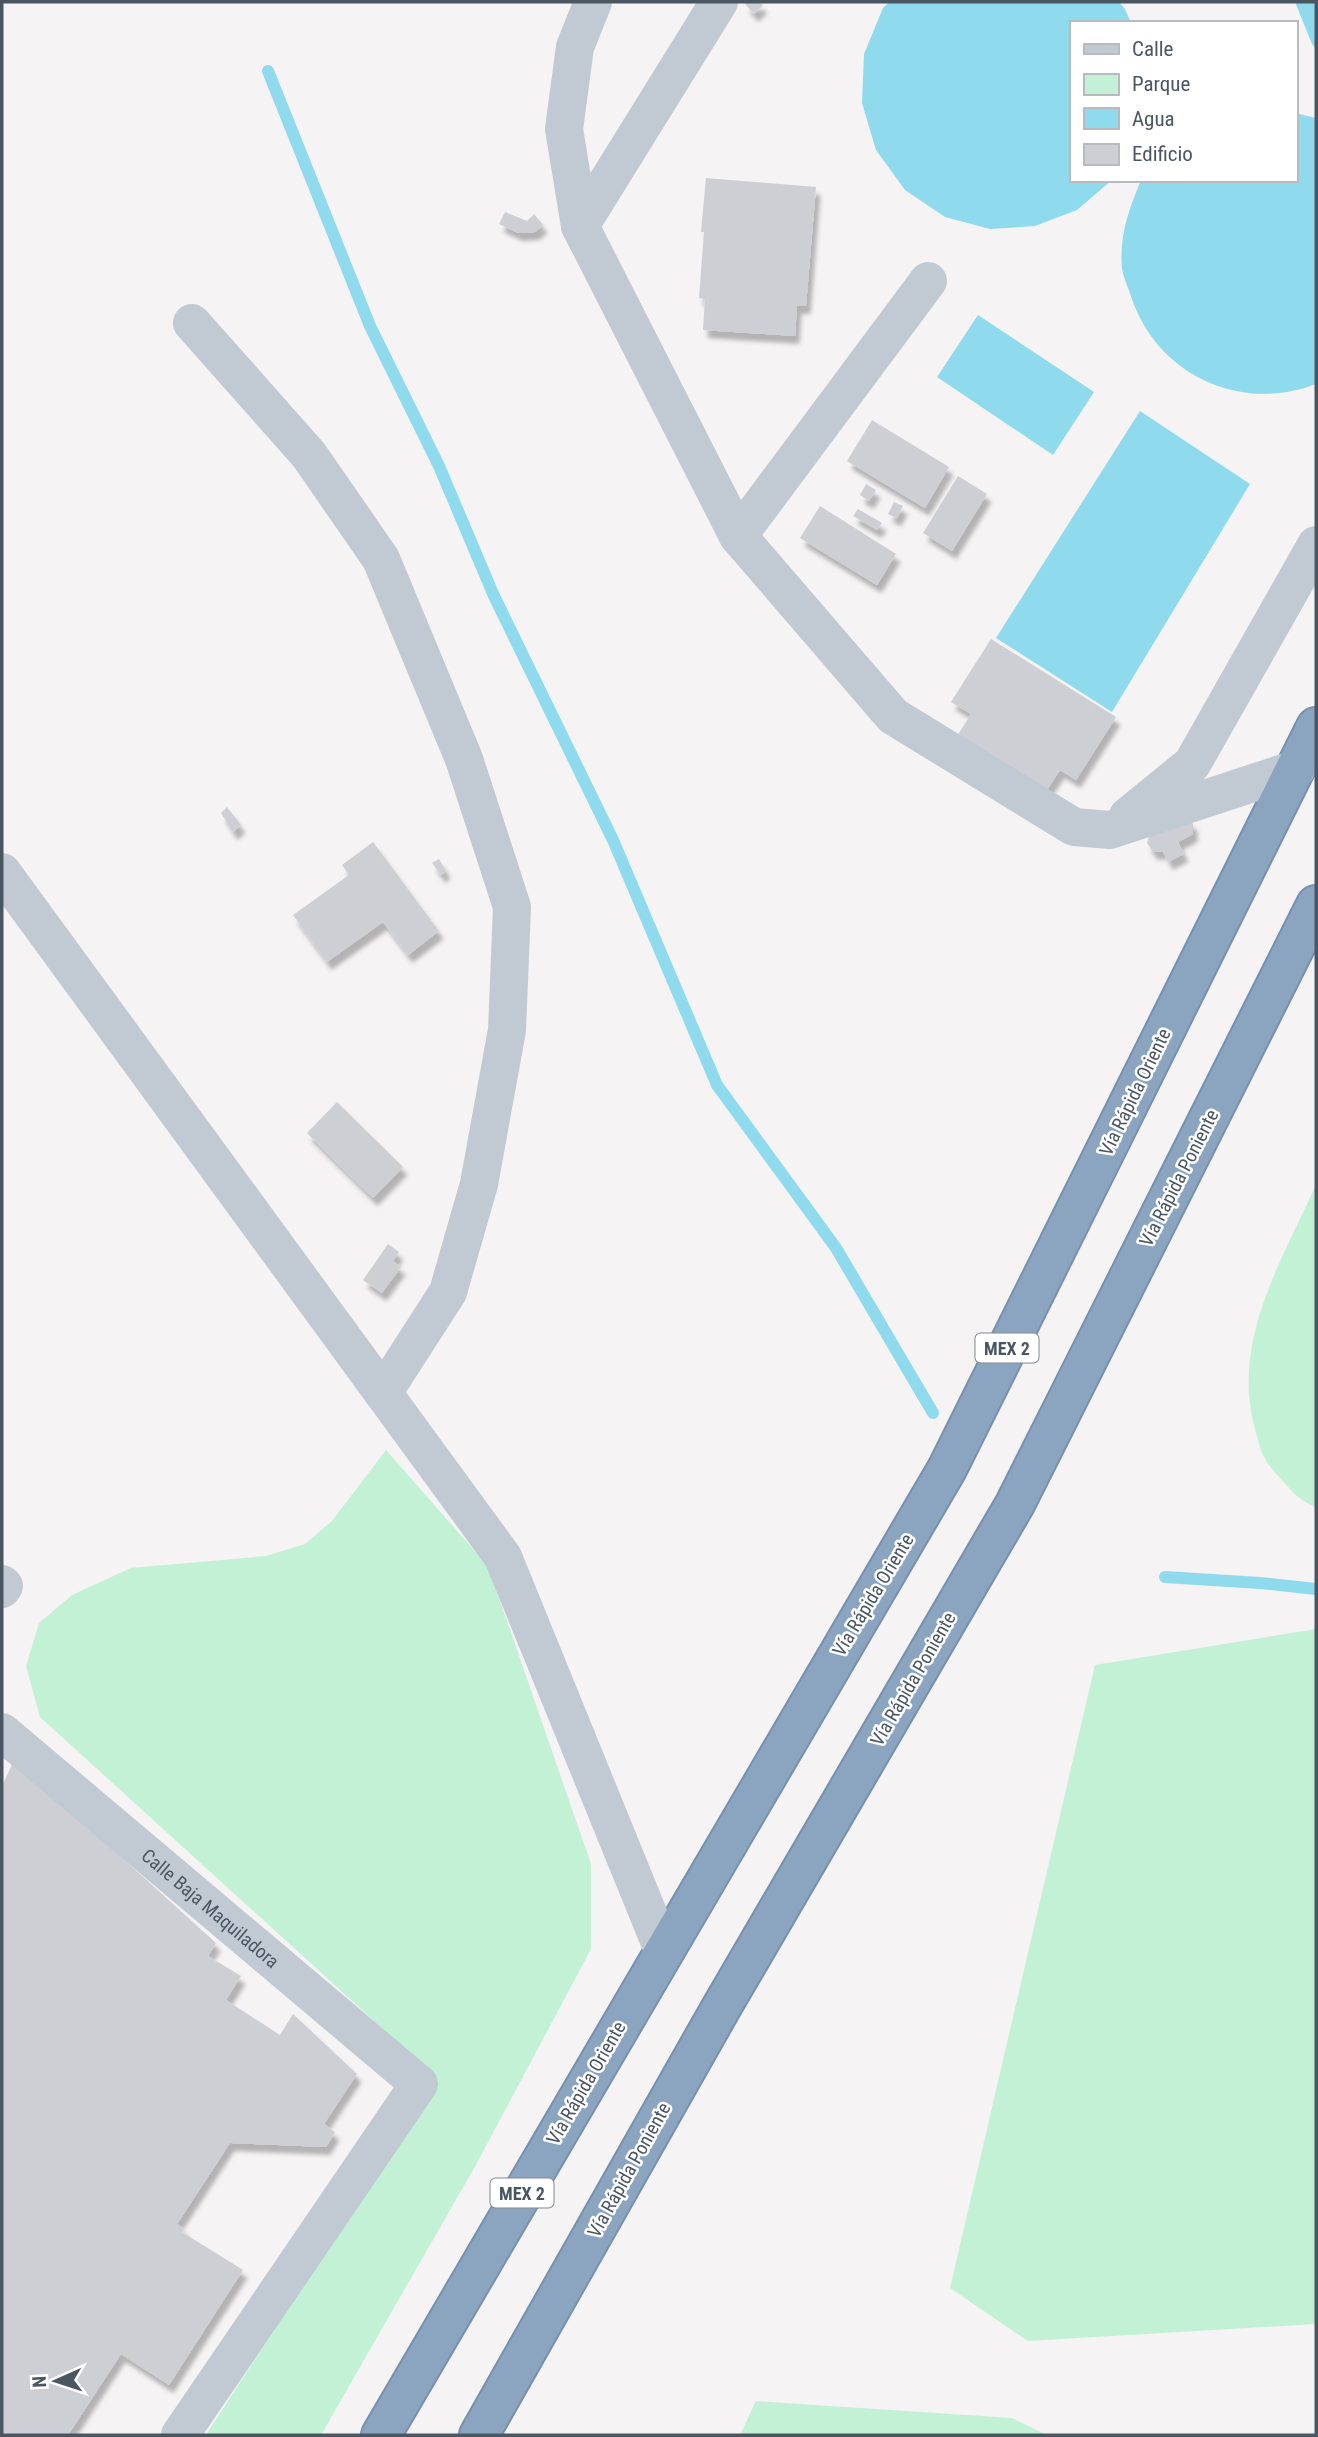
<svg xmlns="http://www.w3.org/2000/svg" width="1318" height="2437" font-family="'Roboto Condensed',sans-serif">
	<style>
		.green { fill: #c3f1d5 }
		.water { fill: #90daee }
		.lines { fill: none; stroke-linecap: round; stroke-linejoin: round }
		.stream { stroke: #90daee; stroke-width: 12 }
		.building { fill: #cdcfd5; filter: url(#shadow) }
		.highway-casing { stroke: #7690ad; stroke-width: 42 }
		.minor { stroke: #c1cad2; stroke-width: 38 }
		.highway { stroke: #8ba5c1; stroke-width: 38 }
		.labels { text-anchor: middle; dominant-baseline: central; stroke-width: 5; stroke-linejoin: round; paint-order: stroke }
		.shield { fill: #fff; stroke: #808990; stroke-width: 2 }
		.shield-label { font-size: 18px; font-weight: bold; fill: #4a5661 }
		.street-label { font-size: 19px; fill: #4a5661; stroke: #fff }
	</style>
	<defs>
		<filter id="shadow"><feDropShadow dx="4.5" dy="8" stdDeviation="2" flood-color="#0004"/></filter>
	</defs>
	<rect width="100%" height="100%" fill="#f5f3f3"/>
	<path class="green" d="M 1316,1185 L 1316,1507 C 1298,1500 1292,1491 1279,1477 C 1261,1457 1261,1451 1254,1425 C 1232,1340 1282,1260 1316,1185 Z
		M 386,1450 L 488,1566 L 591,1864 L 591,1949 L 477,2163 L 321,2435 L 206,2435 L 437,2078 L 40,1717 L 26,1666 L 39,1623 L 72,1595 L 131,1568 L 266,1556 L 305,1544 L 332,1521 Z
		M 1316,1629 L 1316,2324 L 1028,2341 L 950,2288 L 1095,1665 Z
		M 756,2401 L 1012,2418 L 1047,2435 L 740,2435 Z"/>
	<path class="water" d="M 889,2 L 1119,2 L 1125,9 L 1131,23 L 1071,23 L 1071,180 L 1112,180 L 1077,210 L 1035,226 L 990,229 L 945,217 L 905,190 L 876,150 L 862,103 L 864,54 L 883,8 Z
		M 1295,2 L 1316,2 L 1316,49 L 1312,44 Z
		M 1295,113 L 1316,118 L 1316,384 C 1239,414 1154,373 1130,293 C 1127,285 1123,276 1122,268 C 1119,236 1129,209 1141,180 L 1295,180 Z
		M 978,315 L 1094,392 L 1053,455 L 937,377 Z
		M 1140,411 L 1250,484 L 1112,712 L 996,638 Z"/>
	<g class="lines">
		<path class="stream" d="M 268,71 L 370,326 L 439,466 L 494,596 L 613,840 L 717,1085 L 836,1248 L 933,1413
			M 1165,1577 L 1260,1583 L 1316,1589"/>
	</g>
	<path class="building" d="M 747,2 L 759,2 L 763,5 L 754,14 L 745,4 Z
		M 706,178 L 816,187 L 806,306 L 797,306 L 795,336 L 703,330 L 705,299 L 699,298 L 704,232 L 701,232 Z
		M 505,212 L 527,221 L 534,214 L 543,225 L 535,232 L 518,233 L 499,224 Z
		M 872,420 L 949,467 L 925,508 L 847,461 Z
		M 958,476 L 987,494 L 952,551 L 923,533 Z
		M 866,484 L 876,490 L 869,501 L 860,495 Z
		M 894,502 L 903,506 L 897,518 L 888,514 Z
		M 820,506 L 896,554 L 877,585 L 800,538 Z
		M 858,509 L 882,523 L 877,530 L 853,516 Z
		M 991,639 L 1116,717 L 1076,780 L 1060,770 L 1043,796 L 954,741 L 971,714 L 951,702 Z
		M 227,807 L 241,825 L 233,832 L 221,813 Z
		M 1189,819 L 1193,824 L 1193,834 L 1178,842 L 1184,854 L 1168,862 L 1163,851 L 1153,852 L 1147,843 L 1149,836 Z
		M 373,842 L 439,931 L 408,955 L 383,922 L 327,962 L 293,915 L 349,875 L 342,865 Z
		M 439,859 L 446,871 L 441,875 L 432,863 Z
		M 337,1102 L 403,1167 L 373,1198 L 307,1133 Z
		M 388,1244 L 399,1252 L 393,1261 L 401,1267 L 382,1293 L 363,1280 Z
		M 14,1760 L 216,1943 L 208,1956 L 241,1976 L 226,2000 L 280,2035 L 293,2014 L 357,2074 L 324,2124 L 335,2132 L 326,2147 L 230,2143 L 177,2224 L 184,2229 L 182,2232 L 243,2270 L 169,2385 L 121,2354 L 68,2435 L 2,2435 L 2,1786 Z"/>
	<g class="lines">
		<g class="highway-casing">
			<path id="highway" d="M 381,2435 L 947,1469 L 1316,727
				M 479,2435 L 721,2008 L 1015,1504 L 1316,905"/>
		</g>
		<g class="minor">
			<path d="M 593,2 L 575,47 L 564,129 L 580,226 L 738,536 L 893,716 L 1074,827 L 1110,830 L 1296,769"/>
			<path d="M 580,226 L 719,2"/>
			<path d="M 192,323 L 309,455 L 381,559 L 464,759 L 512,907 L 507,1030 L 479,1184 L 448,1292 L 383,1393"/>
			<path d="M 738,536 L 928,281"/>
			<path d="M 1128,816 L 1192,764 L 1316,545"/>
			<path d="M 2,872 L 503,1557 L 663,1950"/>
			<path d="M 2,1584 L 4,1586 L 2,1589"/>
			<path id="s1" d="M 2,1732 L 419,2084 L 180,2435"/>
		</g>
		<use href="#highway" class="highway"/>
	</g>
	<g class="labels">
		<g class="shield">
			<rect x="975.5" y="1333.5" width="63" height="29" rx="5"/>
			<rect x="490.5" y="2178.5" width="63" height="29" rx="5"/>
		</g>
		<g class="shield-label">
			<text x="1007" y="1348">MEX 2</text>
			<text x="522" y="2193">MEX 2</text>
		</g>
		<g class="street-label">
			<text transform="translate(1135 1092) rotate(-64)">Vía Rápida Oriente</text>
			<text transform="translate(1179 1178) rotate(-63)">Vía Rápida Poniente</text>
			<text transform="translate(873 1595) rotate(-59)">Vía Rápida Oriente</text>
			<text transform="translate(913 1679) rotate(-60)">Vía Rápida Poniente</text>
			<text stroke="none"><textPath href="#s1" startOffset="273">Calle Baja Maquiladora</textPath></text>
			<text transform="translate(586 2083) rotate(-60)">Vía Rápida Oriente</text>
			<text transform="translate(629 2170) rotate(-61)">Vía Rápida Poniente</text>
		</g>
	</g>
	<rect width="1318" height="2437" fill="none" stroke="#4a5661" stroke-width="7"/>
	<rect x="1070" y="21" width="228" height="161" fill="#ffffff" stroke="#b7bbc0" stroke-width="2"/>
	<rect x="1084" y="44" width="35" height="10" fill="#c1cad2" stroke="#b7bbc0" stroke-width="2"/>
	<text x="1132" y="56" font-size="21" fill="#4a5661">Calle</text>
	<rect x="1084" y="74" width="35" height="21" fill="#c3f1d5" stroke="#b7bbc0" stroke-width="2"/>
	<text x="1132" y="91" font-size="21" fill="#4a5661">Parque</text>
	<rect x="1084" y="108" width="35" height="21" fill="#90daee" stroke="#b7bbc0" stroke-width="2"/>
	<text x="1132" y="126" font-size="21" fill="#4a5661">Agua</text>
	<rect x="1084" y="144" width="35" height="21" fill="#cdcfd5" stroke="#b7bbc0" stroke-width="2"/>
	<text x="1132" y="161" font-size="21" fill="#4a5661">Edificio</text>
	<g transform="translate(56 2381) rotate(267)" stroke="#ffffff" stroke-width="5" paint-order="stroke">
	<path d="M0-5L12 26L0 18L-12 26Z" fill="#4a5661"/>
	<text y="-10" font-size="19" font-weight="bold" text-anchor="middle" fill="#4a5661">N</text>
	</g>
</svg>
